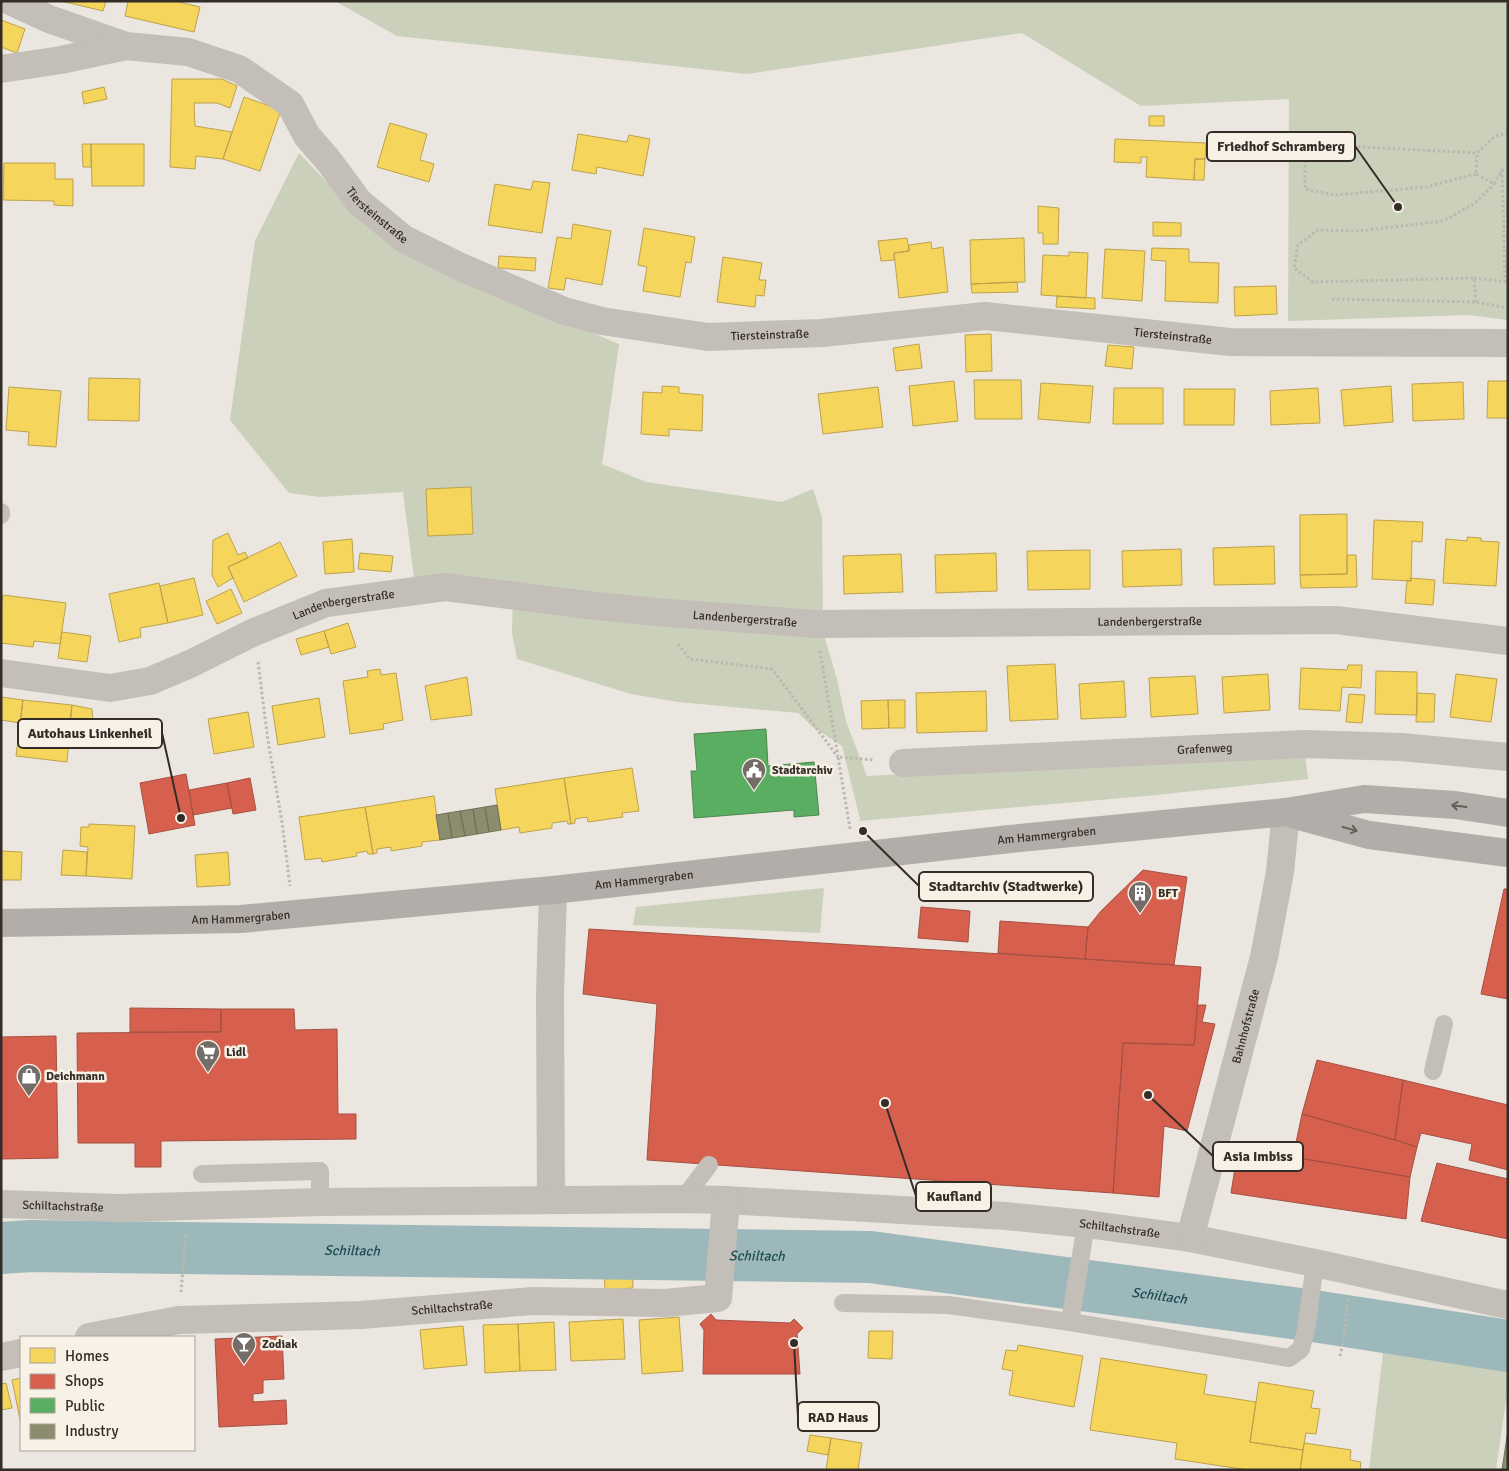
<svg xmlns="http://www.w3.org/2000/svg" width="1509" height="1471" font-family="Signika,sans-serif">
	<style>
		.green { fill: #cad0ba }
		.homes { fill: #f6d55c; stroke: #bca24c }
		.shops { fill: #d6604d; stroke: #a55042 }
		.public { fill: #5aae61; stroke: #4f8750 }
		.industry { fill: #8c8c6e; stroke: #726f59 }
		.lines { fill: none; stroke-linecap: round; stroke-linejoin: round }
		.river { stroke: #9db8bb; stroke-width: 52 }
		.path { stroke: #bcb7b1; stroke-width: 3; stroke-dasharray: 2.5 2.5; stroke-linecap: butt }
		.lane { stroke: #c4beb8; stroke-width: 18 }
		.street { stroke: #c4beb8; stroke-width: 28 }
		.primary { stroke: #b2ada8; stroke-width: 28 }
		.oneway { stroke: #66605b }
		.labels { text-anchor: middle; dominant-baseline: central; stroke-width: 5; stroke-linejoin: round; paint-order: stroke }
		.street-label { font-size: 12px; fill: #342c27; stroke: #f8f1e6 }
		.poi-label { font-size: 12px; font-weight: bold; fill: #342c27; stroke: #f8f1e6; text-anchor: start }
		.water-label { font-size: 14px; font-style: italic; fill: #1f4b53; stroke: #f8f1e6 }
		.leader { fill: none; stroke: #342c27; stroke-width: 2 }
		.callout-dot { fill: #342c27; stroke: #f8f1e6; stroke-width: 2 }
		.callout { fill: #f8f1e6; stroke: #342c27; stroke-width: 2 }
		.callout-label { font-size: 14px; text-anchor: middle; font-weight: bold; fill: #342c27 }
	</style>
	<rect width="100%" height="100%" fill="#ebe6df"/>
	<path class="green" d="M 335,1 L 1508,1 L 1508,320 L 1468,315 L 1288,321 L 1289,99 L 1141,106 L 1022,33 L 747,74 L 397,36 Z
		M 299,153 L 360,217 L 417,259 L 619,344 L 602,464 L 646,482 L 782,502 L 813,489 L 822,517 L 823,632 L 837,679 L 846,721 L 867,776 L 1305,753 L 1308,779 L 1156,795 L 859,821 L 860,819 L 842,746 L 813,727 L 798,713 L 678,702 L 631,694 L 517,659 L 512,633 L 513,591 L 414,578 L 403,492 L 320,497 L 289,493 L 230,420 L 255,241 Z
		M 824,888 L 820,933 L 633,925 L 636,907 Z
		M 1385,1336 L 1508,1356 L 1508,1387 L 1496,1470 L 1369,1470 Z"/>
	<path class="homes" d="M 61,1 L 106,1 L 103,11 Z
		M 128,1 L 174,1 L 200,7 L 194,32 L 125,16 Z
		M 1,20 L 25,29 L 17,53 L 1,47 Z
		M 172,79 L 222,79 L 237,86 L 230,108 L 217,103 L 194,103 L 195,126 L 232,132 L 223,159 L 196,156 L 195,169 L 170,167 Z
		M 104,87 L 107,99 L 84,104 L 82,92 Z
		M 244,97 L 281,110 L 260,171 L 223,159 Z
		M 1149,116 L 1164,116 L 1164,126 L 1149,126 Z
		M 390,123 L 427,134 L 420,160 L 434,164 L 429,182 L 377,167 Z
		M 578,134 L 627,142 L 629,135 L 650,139 L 643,176 L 597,167 L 596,174 L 572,170 Z
		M 1115,139 L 1206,143 L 1205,159 L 1195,159 L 1194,180 L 1146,177 L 1147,157 L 1141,157 L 1141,163 L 1114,162 Z
		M 82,144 L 91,144 L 91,167 L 83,167 Z
		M 91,144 L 144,144 L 144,186 L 92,186 Z
		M 1195,159 L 1205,159 L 1204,180 L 1194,180 Z
		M 4,163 L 55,163 L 55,179 L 73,179 L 73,206 L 54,205 L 54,201 L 3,200 Z
		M 533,181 L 550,183 L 542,233 L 488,225 L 495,184 L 531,190 Z
		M 1038,206 L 1059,208 L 1058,244 L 1043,244 L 1043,233 L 1038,233 Z
		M 1153,222 L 1181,223 L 1181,236 L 1153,236 Z
		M 573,224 L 611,231 L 602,285 L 566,278 L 564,290 L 548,288 L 557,237 L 571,239 Z
		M 644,228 L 695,237 L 691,263 L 686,262 L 680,297 L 643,291 L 647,267 L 638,265 Z
		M 907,238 L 909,251 L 894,253 L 894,260 L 881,261 L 878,241 Z
		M 1024,238 L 1025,282 L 971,284 L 970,240 Z
		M 931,242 L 932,249 L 943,247 L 948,292 L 899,298 L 894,253 L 909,251 L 909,245 Z
		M 1152,248 L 1189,249 L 1189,262 L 1219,263 L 1218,303 L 1165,301 L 1166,261 L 1151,260 Z
		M 1105,249 L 1145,251 L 1142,301 L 1102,298 Z
		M 1069,252 L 1088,253 L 1086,298 L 1041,295 L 1043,255 L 1069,256 Z
		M 499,256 L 536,258 L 535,271 L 498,268 Z
		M 723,257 L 762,263 L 759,280 L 766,280 L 764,296 L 756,295 L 755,307 L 717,302 Z
		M 1017,282 L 1018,292 L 972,293 L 971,284 Z
		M 1276,286 L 1277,314 L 1235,316 L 1234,287 Z
		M 1057,296 L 1095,298 L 1095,309 L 1056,307 Z
		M 991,334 L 992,371 L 966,372 L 965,335 Z
		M 919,344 L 922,368 L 896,371 L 893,348 Z
		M 1108,345 L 1134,347 L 1132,369 L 1105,366 Z
		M 89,378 L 140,379 L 139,421 L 88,420 Z
		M 974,380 L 1021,380 L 1022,419 L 975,419 Z
		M 954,381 L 958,421 L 913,426 L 909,386 Z
		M 1488,381 L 1508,381 L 1508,418 L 1487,418 Z
		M 1463,382 L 1464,419 L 1413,421 L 1412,384 Z
		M 1041,383 L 1093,386 L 1090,423 L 1038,419 Z
		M 662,386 L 679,387 L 679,393 L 703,395 L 702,431 L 669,429 L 669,436 L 641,434 L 643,392 L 662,393 Z
		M 1391,386 L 1393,422 L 1344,426 L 1341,390 Z
		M 9,387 L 61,391 L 56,447 L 28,445 L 29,432 L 6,430 Z
		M 878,387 L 883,427 L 823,434 L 818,394 Z
		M 1114,388 L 1163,388 L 1163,424 L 1113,424 Z
		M 1318,388 L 1320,423 L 1271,425 L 1270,391 Z
		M 1184,389 L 1235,389 L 1234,425 L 1184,425 Z
		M 471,487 L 473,534 L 428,536 L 426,489 Z
		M 1347,514 L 1347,574 L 1300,575 L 1300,515 Z
		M 1374,520 L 1423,522 L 1422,542 L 1412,541 L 1411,581 L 1372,579 Z
		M 228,533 L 238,555 L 245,552 L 248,558 L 228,567 L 233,578 L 218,587 L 212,575 L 213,540 Z
		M 1467,537 L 1481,538 L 1481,541 L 1499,542 L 1496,586 L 1443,583 L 1446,539 L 1467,541 Z
		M 352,539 L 354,572 L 325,574 L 323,542 Z
		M 280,542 L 297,576 L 244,602 L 228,567 Z
		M 1274,546 L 1275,584 L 1214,585 L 1213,548 Z
		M 1181,549 L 1182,585 L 1123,587 L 1122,551 Z
		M 1090,550 L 1090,589 L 1028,590 L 1027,551 Z
		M 360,553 L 393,556 L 391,572 L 358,569 Z
		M 996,553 L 997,591 L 936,593 L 935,555 Z
		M 901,554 L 903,592 L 844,594 L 843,556 Z
		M 1347,555 L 1356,555 L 1357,587 L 1301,588 L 1300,575 L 1347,574 Z
		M 194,578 L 203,615 L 168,623 L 160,586 Z
		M 1410,578 L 1435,580 L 1433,605 L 1405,603 L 1407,580 L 1411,581 Z
		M 159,583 L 168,623 L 140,628 L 141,637 L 119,642 L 109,594 Z
		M 231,589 L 242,613 L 217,624 L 206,601 Z
		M 3,595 L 66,603 L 60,644 L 34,641 L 33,647 L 1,643 L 1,608 Z
		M 348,623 L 356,647 L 331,654 L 324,631 Z
		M 324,631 L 329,647 L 301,655 L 296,639 Z
		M 62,632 L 91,636 L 87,662 L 58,658 Z
		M 1055,664 L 1058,719 L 1010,721 L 1007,666 Z
		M 1348,665 L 1362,665 L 1361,688 L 1342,687 L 1340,711 L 1299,709 L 1301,668 L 1347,670 Z
		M 380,669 L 381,675 L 396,673 L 403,720 L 383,724 L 384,729 L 350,734 L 343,681 L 368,677 L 367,671 Z
		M 1376,671 L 1417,672 L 1417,715 L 1375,714 Z
		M 1268,674 L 1270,710 L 1224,713 L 1222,677 Z
		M 1456,674 L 1497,679 L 1491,722 L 1450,717 Z
		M 1195,676 L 1198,714 L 1151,717 L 1149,678 Z
		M 467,677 L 472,715 L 431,720 L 425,686 Z
		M 1124,681 L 1126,717 L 1081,719 L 1079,684 Z
		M 986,691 L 987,731 L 917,733 L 916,693 Z
		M 1417,693 L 1435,694 L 1434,722 L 1416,722 Z
		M 1349,694 L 1365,695 L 1362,723 L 1346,722 Z
		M 1,697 L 23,700 L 20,723 L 1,720 Z
		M 319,698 L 325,737 L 278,745 L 272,706 Z
		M 23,700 L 72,705 L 67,762 L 16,756 Z
		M 888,700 L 889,728 L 862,729 L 861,701 Z
		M 888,700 L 905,700 L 905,728 L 889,728 Z
		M 72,705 L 92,709 L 94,731 L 69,728 Z
		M 248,712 L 254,747 L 214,754 L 208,719 Z
		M 632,768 L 639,811 L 622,813 L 623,817 L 588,822 L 587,817 L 575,819 L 575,823 L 571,824 L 564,778 Z
		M 564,778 L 571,824 L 568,824 L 567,821 L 552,823 L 552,828 L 520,833 L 519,827 L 501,830 L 495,789 Z
		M 434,796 L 440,840 L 422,842 L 422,846 L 391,851 L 391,847 L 377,849 L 377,853 L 373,854 L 365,807 Z
		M 365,807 L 373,854 L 368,854 L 367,851 L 356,853 L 357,856 L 322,862 L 321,858 L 305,860 L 299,817 Z
		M 89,824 L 135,826 L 132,879 L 86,876 L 88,847 L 80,846 L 81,827 L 89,827 Z
		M 63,850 L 87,852 L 86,876 L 61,875 Z
		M 1,851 L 22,852 L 21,880 L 1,880 Z
		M 228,852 L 230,885 L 197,887 L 195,855 Z
		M 632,1265 L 633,1288 L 605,1290 L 604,1267 Z
		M 679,1317 L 683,1371 L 642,1374 L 639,1320 Z
		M 623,1319 L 625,1359 L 571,1361 L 569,1322 Z
		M 554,1322 L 556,1370 L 520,1371 L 518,1324 Z
		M 518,1324 L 520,1371 L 485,1373 L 483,1325 Z
		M 463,1326 L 467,1365 L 424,1369 L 420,1330 Z
		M 869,1331 L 893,1331 L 892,1359 L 868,1358 Z
		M 1018,1345 L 1083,1356 L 1074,1407 L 1009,1395 L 1013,1371 L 1002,1369 L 1006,1350 L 1017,1351 Z
		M 1101,1358 L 1207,1375 L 1204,1394 L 1256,1402 L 1250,1442 L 1303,1450 L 1300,1470 L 1248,1470 L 1175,1459 L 1177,1443 L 1090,1430 Z
		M 21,1378 L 21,1424 L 12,1380 Z
		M 1259,1382 L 1314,1391 L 1311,1408 L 1320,1409 L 1316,1434 L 1306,1433 L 1303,1450 L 1250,1442 Z
		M 6,1383 L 12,1408 L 1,1410 L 1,1384 Z
		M 810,1435 L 831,1438 L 828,1455 L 807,1451 Z
		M 831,1438 L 862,1443 L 858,1470 L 826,1470 Z
		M 1304,1443 L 1351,1450 L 1350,1460 L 1361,1462 L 1360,1470 L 1300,1470 Z"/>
	<path class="shops" d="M 186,774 L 195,825 L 149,834 L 140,783 Z
		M 250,778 L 256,810 L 233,814 L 227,783 Z
		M 227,783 L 232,808 L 193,815 L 189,790 Z
		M 1143,870 L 1187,877 L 1174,965 L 1085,959 L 1088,927 L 1101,911 Z
		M 1504,889 L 1508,889 L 1508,999 L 1481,994 Z
		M 921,907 L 970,911 L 968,942 L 918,938 Z
		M 1000,921 L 1088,927 L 1085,959 L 998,953 Z
		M 589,929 L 1085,959 L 1201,967 L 1194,1045 L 1123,1043 L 1113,1193 L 647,1160 L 657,1004 L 583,994 Z
		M 1198,1005 L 1206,1005 L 1202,1022 L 1215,1024 L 1187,1131 L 1164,1126 L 1159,1197 L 1113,1193 L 1123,1043 L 1194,1045 Z
		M 130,1008 L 221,1009 L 221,1032 L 130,1032 Z
		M 221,1009 L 294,1009 L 295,1030 L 337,1029 L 338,1114 L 356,1114 L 356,1139 L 161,1141 L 161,1167 L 135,1167 L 135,1143 L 78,1143 L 77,1033 L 221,1032 Z
		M 56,1036 L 58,1158 L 1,1159 L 1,1037 Z
		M 1317,1060 L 1403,1080 L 1395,1140 L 1302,1114 Z
		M 1403,1080 L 1508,1105 L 1508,1170 L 1469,1160 L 1472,1144 L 1421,1133 L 1417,1147 L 1395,1140 Z
		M 1302,1114 L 1395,1140 L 1417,1147 L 1410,1177 L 1293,1157 Z
		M 1254,1150 L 1410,1177 L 1406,1219 L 1231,1193 L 1236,1162 L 1250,1162 Z
		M 1437,1163 L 1508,1179 L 1508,1239 L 1421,1221 Z
		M 711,1314 L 716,1320 L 790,1323 L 794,1319 L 803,1328 L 797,1334 L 800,1374 L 703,1374 L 704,1330 L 700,1324 Z
		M 282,1336 L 284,1379 L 263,1380 L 263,1393 L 253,1394 L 253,1402 L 286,1400 L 287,1424 L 219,1427 L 215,1339 Z"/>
	<path class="public" d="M 766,729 L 768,766 L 814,762 L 819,815 L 794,817 L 794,810 L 694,818 L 691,771 L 697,771 L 694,734 Z"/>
	<path class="industry" d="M 497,805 L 501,830 L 489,832 L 485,807 Z
		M 485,807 L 489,832 L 477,834 L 473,809 Z
		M 473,809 L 477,834 L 465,836 L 460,811 Z
		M 460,811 L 465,836 L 452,838 L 448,813 Z
		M 448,813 L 452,838 L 440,840 L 436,815 Z
		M 1508,1430 L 1508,1470 L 1502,1470 Z"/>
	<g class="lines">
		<path class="river" id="s1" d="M 1,1248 L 31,1246 L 870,1257 L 1307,1315 L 1508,1346"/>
		<path class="path" d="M 1508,133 L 1495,136 L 1477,153 L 1476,174 L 1494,184 L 1502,170 L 1508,170
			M 1502,170 L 1505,282
			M 1476,174 L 1426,187 L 1335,195 L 1305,189 L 1305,161 L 1325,145 L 1477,153
			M 1474,278 L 1508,282
			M 1332,299 L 1476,302 L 1508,308
			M 1476,302 L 1474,278 L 1313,282 L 1294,268 L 1298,245 L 1318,230 L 1359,231 L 1443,221 L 1474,204 L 1494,184
			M 678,644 L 690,659 L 772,669 L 838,757
			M 820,651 L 838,756
			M 258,662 L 268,741 L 282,822 L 290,886
			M 850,829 L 838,757 L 874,760
			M 181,1292 L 186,1234
			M 1340,1356 L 1344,1338 L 1348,1299"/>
		<path class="lane" d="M 1,512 L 1,515
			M 1433,1071 L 1444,1024
			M 202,1174 L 320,1171 L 320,1202
			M 683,1199 L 709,1165
			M 843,1303 L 948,1305 L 1070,1322 L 1289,1358 L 1301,1349 L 1306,1330 L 1315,1263
			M 1070,1322 L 1086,1224"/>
		<g class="street">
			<path id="s2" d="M 10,1 L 49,19 L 126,46 L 188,52 L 239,69 L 290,104 L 307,136 L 328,160 L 359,202 L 404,239 L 463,268 L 564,311 L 602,321 L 708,337 L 822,333 L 985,316 L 1230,342 L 1508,343"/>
			<path d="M 1,69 L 61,60 L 126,46"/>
			<path id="s3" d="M 1,673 L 110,688 L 150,681 L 190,664 L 252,633 L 326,603 L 445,587 L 587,605 L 656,612 L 815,624 L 1336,620 L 1508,641"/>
			<path id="s4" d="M 903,763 L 1305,744 L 1401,747 L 1508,757"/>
			<path d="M 551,1200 L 550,995 L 553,890"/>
			<path id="s5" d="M 1,1204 L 118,1208 L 320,1202 L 683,1199 L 726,1200 L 1006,1216 L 1086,1224 L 1190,1238 L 1315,1263 L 1508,1305"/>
			<path id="s6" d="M 1190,1238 L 1264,957 L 1280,872 L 1286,812"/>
			<path id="s7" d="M 89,1337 L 179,1320 L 361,1315 L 533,1301 L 665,1303 L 718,1298 L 726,1200"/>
			<path d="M 1,1357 L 21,1353"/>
		</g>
		<g class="primary">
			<path d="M 1295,815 L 1369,835 L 1508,853"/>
			<path id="s8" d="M 1,923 L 241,919 L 553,890 L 1010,839 L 1286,812 L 1364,799 L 1455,805 L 1508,813"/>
		</g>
	</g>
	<defs><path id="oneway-shaft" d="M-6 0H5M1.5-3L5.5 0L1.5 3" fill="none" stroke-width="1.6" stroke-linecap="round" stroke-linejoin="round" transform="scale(1.25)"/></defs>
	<g class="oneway">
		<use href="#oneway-shaft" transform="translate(1459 806) rotate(-173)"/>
		<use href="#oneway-shaft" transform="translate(1350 829) rotate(15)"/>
	</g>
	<defs>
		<g id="civic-pin" transform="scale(1.25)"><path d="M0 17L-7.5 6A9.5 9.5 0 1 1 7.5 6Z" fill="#746d67" stroke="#f8f1e6"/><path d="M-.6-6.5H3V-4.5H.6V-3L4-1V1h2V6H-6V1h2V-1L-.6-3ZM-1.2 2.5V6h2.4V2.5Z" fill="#fff"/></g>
		<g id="building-pin" transform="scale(1.25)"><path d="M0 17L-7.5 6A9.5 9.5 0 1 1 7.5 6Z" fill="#746d67" stroke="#f8f1e6"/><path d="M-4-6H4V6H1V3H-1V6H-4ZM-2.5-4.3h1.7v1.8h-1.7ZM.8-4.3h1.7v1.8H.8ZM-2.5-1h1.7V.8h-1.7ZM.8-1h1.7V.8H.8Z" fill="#fff"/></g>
		<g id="supermarket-pin" transform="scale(1.25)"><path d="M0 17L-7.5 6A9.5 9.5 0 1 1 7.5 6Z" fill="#746d67" stroke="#f8f1e6"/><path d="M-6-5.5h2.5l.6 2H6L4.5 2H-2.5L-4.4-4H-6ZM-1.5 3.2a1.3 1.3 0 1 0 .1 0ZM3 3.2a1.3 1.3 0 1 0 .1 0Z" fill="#fff"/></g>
		<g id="shop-pin" transform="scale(1.25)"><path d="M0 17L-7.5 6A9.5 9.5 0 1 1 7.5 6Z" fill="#746d67" stroke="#f8f1e6"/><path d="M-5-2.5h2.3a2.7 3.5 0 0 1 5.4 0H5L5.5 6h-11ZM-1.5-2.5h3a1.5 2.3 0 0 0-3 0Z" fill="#fff"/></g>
		<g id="bar-pin" transform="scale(1.25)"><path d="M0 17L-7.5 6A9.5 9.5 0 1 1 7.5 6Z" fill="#746d67" stroke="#f8f1e6"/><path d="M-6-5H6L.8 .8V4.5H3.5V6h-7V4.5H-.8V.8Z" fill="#fff"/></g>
	</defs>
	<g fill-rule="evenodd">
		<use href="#civic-pin" x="754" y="770"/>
		<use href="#building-pin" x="1140" y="893"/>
		<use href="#supermarket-pin" x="208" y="1052"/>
		<use href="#shop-pin" x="29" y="1076"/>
		<use href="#bar-pin" x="244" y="1344"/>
	</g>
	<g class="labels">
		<g class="street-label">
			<text stroke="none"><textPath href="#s2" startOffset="445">Tiersteinstraße</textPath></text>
			<text stroke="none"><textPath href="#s2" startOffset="865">Tiersteinstraße</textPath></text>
			<text stroke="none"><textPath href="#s2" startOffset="1270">Tiersteinstraße</textPath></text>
			<text stroke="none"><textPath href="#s3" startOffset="360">Landenbergerstraße</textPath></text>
			<text stroke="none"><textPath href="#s3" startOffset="765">Landenbergerstraße</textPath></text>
			<text stroke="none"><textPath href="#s3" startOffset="1170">Landenbergerstraße</textPath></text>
			<text stroke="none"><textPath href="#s4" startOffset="302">Grafenweg</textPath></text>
			<text stroke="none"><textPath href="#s8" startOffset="1050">Am Hammergraben</textPath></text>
			<text stroke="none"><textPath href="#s8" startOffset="645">Am Hammergraben</textPath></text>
			<text stroke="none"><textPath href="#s8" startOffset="240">Am Hammergraben</textPath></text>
			<text stroke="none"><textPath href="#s6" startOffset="219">Bahnhofstraße</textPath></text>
			<text stroke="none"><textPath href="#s5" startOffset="62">Schiltachstraße</textPath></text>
			<text stroke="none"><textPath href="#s5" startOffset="1120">Schiltachstraße</textPath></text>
			<text stroke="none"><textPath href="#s7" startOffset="365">Schiltachstraße</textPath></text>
		</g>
		<g class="poi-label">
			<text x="772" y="770">Stadtarchiv</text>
			<text x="1158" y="893">BFT</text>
			<text x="226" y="1052">Lidl</text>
			<text x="46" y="1076">Deichmann</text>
			<text x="262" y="1344">Zodiak</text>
		</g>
		<g class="water-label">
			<text stroke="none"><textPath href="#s1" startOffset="351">Schiltach</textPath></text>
			<text stroke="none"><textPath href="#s1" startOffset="756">Schiltach</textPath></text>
			<text stroke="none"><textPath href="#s1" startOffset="1161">Schiltach</textPath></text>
		</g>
	</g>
	<path class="leader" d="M1398 207L1355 146M181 818L162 733M863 831L919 886M1148 1095L1213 1156M885 1103L916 1196M794 1343L798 1417"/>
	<g class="callout-dot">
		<circle cx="1398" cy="207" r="5"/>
		<circle cx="181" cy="818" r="5"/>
		<circle cx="863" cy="831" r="5"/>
		<circle cx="1148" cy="1095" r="5"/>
		<circle cx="885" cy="1103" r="5"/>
		<circle cx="794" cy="1343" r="5"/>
	</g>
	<g class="callout">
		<rect x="1207" y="132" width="148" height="29" rx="5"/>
		<rect x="18" y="719" width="144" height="29" rx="5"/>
		<rect x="919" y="872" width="174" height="29" rx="5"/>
		<rect x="1213" y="1142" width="90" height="29" rx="5"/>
		<rect x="916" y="1182" width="75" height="29" rx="5"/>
		<rect x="798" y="1402" width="81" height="29" rx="5"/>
	</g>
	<g class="callout-label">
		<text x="1281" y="151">Friedhof Schramberg</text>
		<text x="90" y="738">Autohaus Linkenheil</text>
		<text x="1006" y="891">Stadtarchiv (Stadtwerke)</text>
		<text x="1258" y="1161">Asia Imbiss</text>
		<text x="954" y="1201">Kaufland</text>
		<text x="838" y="1422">RAD Haus</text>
	</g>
	<rect width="1509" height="1471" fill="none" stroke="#342c27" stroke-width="5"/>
	<rect x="20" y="1336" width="175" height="115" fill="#f8f1e6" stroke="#aaa29a"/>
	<rect x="30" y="1348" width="25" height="15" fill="#f6d55c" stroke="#aaa29a"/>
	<text x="65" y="1361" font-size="15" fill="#342c27">Homes</text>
	<rect x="30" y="1374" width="25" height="15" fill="#d6604d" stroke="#aaa29a"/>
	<text x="65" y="1386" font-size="15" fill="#342c27">Shops</text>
	<rect x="30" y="1398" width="25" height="15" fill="#5aae61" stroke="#aaa29a"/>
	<text x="65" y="1411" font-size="15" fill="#342c27">Public</text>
	<rect x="30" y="1424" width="25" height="15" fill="#8c8c6e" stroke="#aaa29a"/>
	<text x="65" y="1436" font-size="15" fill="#342c27">Industry</text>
</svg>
